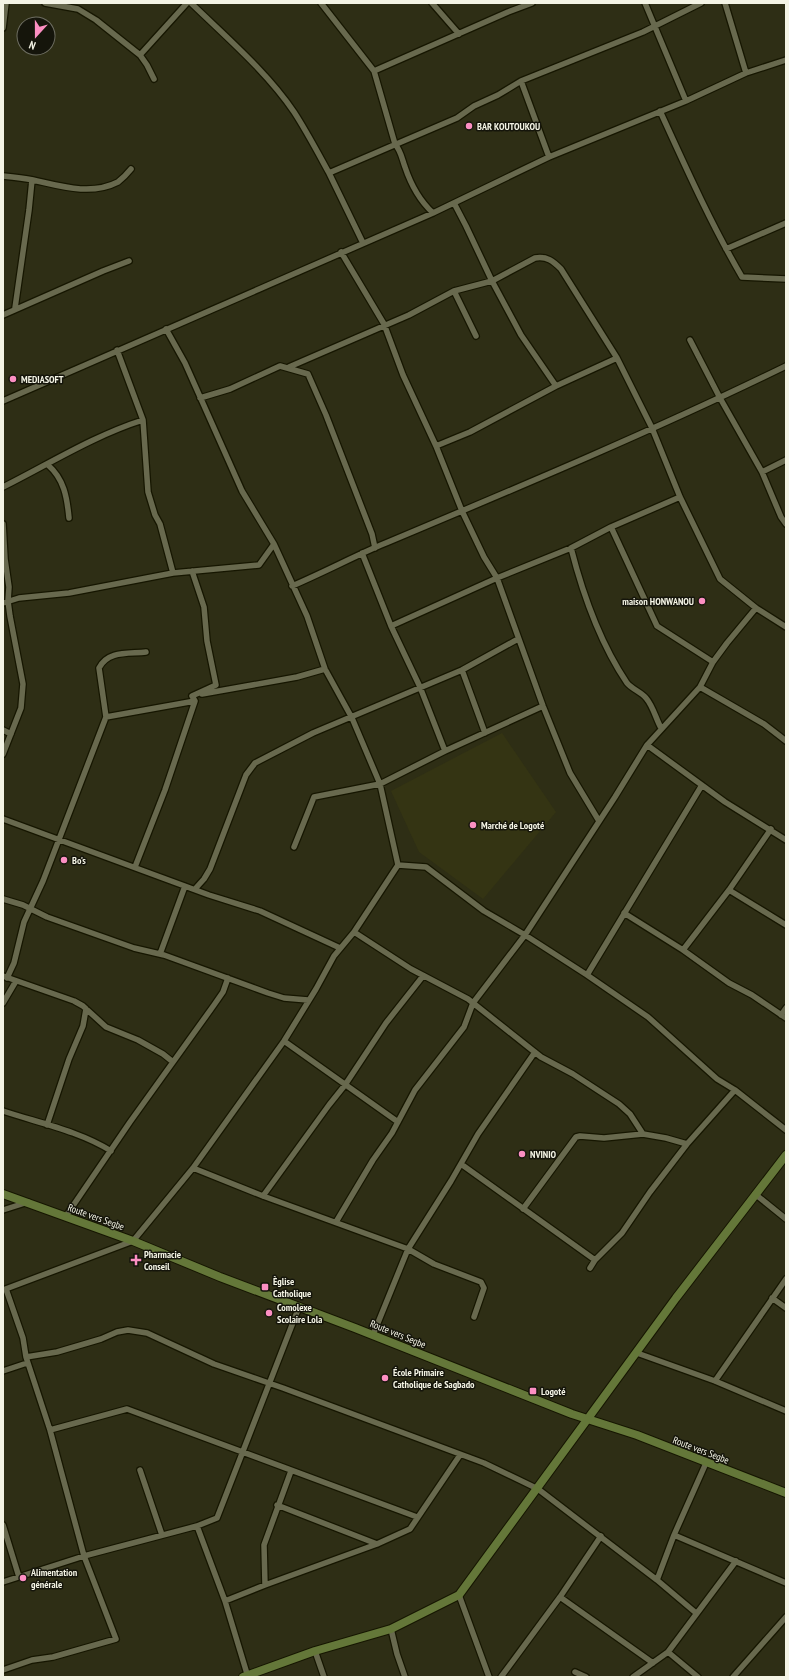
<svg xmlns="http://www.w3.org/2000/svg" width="789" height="1680" font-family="'PT Sans Narrow',sans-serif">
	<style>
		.built { fill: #343413 }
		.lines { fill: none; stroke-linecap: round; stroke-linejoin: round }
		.street-casing { stroke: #161600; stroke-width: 8 }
		.secondary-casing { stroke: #161600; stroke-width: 10 }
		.street { stroke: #68694e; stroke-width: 5.5 }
		.secondary { stroke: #647739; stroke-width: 8 }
		.poi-dot { fill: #fc8fc2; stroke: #15150b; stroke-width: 1.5 }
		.labels { text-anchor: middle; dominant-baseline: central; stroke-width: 3; stroke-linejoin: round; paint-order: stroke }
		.poi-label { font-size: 10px; font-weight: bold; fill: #f4f4e5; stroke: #15150b; text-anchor: start }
		.street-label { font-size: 10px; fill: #f4f4e5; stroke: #15150b }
	</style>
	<rect width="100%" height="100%" fill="#2e2e15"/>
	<path class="built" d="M 502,733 L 556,812 L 483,899 L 419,852 L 391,791 Z"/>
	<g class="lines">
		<g class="street-casing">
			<path id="street" d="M 45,3 L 78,9 L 96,20 L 140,55
				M 191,3 C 226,37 267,72 294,112 C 307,132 318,153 329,173 L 457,118 L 474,106 L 498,95 L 521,81 L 643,32 L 701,3
				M 321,3 L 374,71 L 395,144 C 401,151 402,159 405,167 C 411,185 419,200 433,213
				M 432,3 L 459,34
				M 645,3 L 686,101
				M 725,3 L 746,73
				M 3,28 L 6,3
				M 374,71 L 508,12 L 532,3
				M 154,79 L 147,65 L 140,55 L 187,3
				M 521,81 L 549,157
				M 660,111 C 686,168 711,224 742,277 L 786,279
				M 329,173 L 363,243
				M 3,176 C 13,177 23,178 33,180 C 60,186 91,196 118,182 C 123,178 127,174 131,169
				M 454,203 L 466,226 L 492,281 L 521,335 L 556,386 L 617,358
				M 726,249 L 786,223
				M 341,252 L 384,324 L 403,375 L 436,446 L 462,511 L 484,557 L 497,578 L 543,706 L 570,773 L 599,821
				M 454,291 L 476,336
				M 15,308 L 29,210 L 32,180
				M 3,315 L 103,271 L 129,261
				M 690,340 L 720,398 L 762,472 L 781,517 L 786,524
				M 117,350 L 143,420 L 148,492 L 155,515 L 160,524 L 173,573
				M 289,367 L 409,315 L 454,291 L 492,281 L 535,258 C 547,256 553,261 561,269 L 617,358 L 652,428 L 680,497 L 720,579 L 756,608
				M 200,398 L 230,389 L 280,366 L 308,374 L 326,415 L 372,534 L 375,548
				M 3,401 L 433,213 L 549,157 L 686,101 L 746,73 L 786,60
				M 436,446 L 470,432 L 556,386
				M 48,465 C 64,479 67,497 69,518
				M 762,472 L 786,460
				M 3,487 C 49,464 93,436 143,420
				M 3,524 L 5,559 L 9,587 L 8,601 L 10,616 L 23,684 L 21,708 L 3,754
				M 611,527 L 657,626 L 713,662
				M 571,548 C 583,595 600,643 627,683 C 632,689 641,692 646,698 C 653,706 656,719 661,728
				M 362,553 L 391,626 L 420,687 L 445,751
				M 192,571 L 204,607 L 207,641 L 216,685 L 192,696
				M 292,586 C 320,574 347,560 374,548 C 512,490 651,432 786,366
				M 3,603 L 19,598 L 69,593 L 173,573 L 259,565 L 274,544
				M 391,626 L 497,578 L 571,548 L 611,527 L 680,497
				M 462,670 L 485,733
				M 700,687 L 764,724 L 786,741
				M 202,694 L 297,677 L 325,669
				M 106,717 L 99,668 C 108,650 129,654 146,652
				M 3,730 L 11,734
				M 647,745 L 725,802 L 786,840
				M 3,819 L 209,895 L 260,911 L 340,948
				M 294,847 L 314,797 L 380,784 L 445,751 L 543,706
				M 398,865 L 426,867 L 484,911 L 525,935 L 587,975 L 648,1017 L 717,1079 L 735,1090 L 786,1130
				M 135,867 L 165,790 L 195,701
				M 195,889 L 204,879 L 210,869 L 246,775 L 255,763 L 313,733 L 462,670 L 518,639
				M 729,890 L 786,925
				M 3,899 L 23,905 L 47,917 L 134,948 L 164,955 L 268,993 L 284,998 L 308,1000
				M 624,913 L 683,950 L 729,983 L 752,995 L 786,1018
				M 354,932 L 411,969 L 468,999 L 541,1057 L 573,1074 L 619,1104 L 630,1114 L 643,1134
				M 683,950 L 729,890 L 771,829
				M 160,954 L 185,886
				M 587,975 L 702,785
				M 3,976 L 74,1001 L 83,1006 L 106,1027 L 138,1040 L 163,1054 L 173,1062
				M 7,978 L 14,963 L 24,922 L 43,881 L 106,717 L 195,701 L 192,696
				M 3,1003 L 16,981
				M 781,1015 L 786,1008
				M 284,1041 L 398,1122
				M 3,1111 C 39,1123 79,1131 111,1151
				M 47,1125 L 69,1059 L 83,1026 L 86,1009
				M 461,1164 L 595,1260
				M 193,1168 L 263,1196 L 408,1249 L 434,1264 L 481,1282 L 484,1288 L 474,1317
				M 755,1194 L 786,1219
				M 263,1196 L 329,1105 L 345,1085 L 386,1023 L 423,976
				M 523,1209 L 576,1137 L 580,1136 L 604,1138 L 643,1134 L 666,1138 L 687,1144
				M 3,1210 L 28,1202
				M 66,1216 L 130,1122 L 214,1005 L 223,992 L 228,978
				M 336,1222 L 373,1160 L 392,1133 L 415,1090 L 464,1027 L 473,1003 L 525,935 L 615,797 L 647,745 L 700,687 L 713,662 L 727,643 L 756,608 L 786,627
				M 590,1268 L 595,1260 L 622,1233 L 650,1192 L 687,1144 L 735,1090
				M 6,1289 L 23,1338 L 26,1357
				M 3,1290 L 133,1241 L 193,1168 L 284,1041 L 316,989 L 334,956 L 354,932 L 398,865 L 380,784 L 352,718 L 325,669 L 307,616 L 274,544 L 242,491 L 185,363 L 166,329
				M 772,1298 L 786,1308
				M 373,1335 L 408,1249 L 451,1181 L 478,1134 L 535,1052
				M 637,1353 L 715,1381 L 786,1411
				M 3,1371 L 27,1363
				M 715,1381 L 786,1279
				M 50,1430 L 127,1409 L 417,1517
				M 140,1470 L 162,1535
				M 277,1505 L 377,1544
				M 3,1525 L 19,1577
				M 197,1526 L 225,1601 L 248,1677
				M 674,1535 L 786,1583
				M 657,1580 L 674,1535 L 706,1463
				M 3,1582 L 84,1556 L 197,1526 L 217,1518 L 299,1307
				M 265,1585 L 264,1545 L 291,1471
				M 459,1595 L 489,1677
				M 560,1597 L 653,1663
				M 225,1601 L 265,1585 L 377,1544 L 410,1529 L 460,1455
				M 391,1629 L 397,1654 L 405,1677
				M 315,1651 L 324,1677
				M 668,1652 L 698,1677
				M 3,1670 L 32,1660 L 53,1657 L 116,1639 L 84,1556 L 50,1430 L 26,1357 L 57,1352 L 101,1339 L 117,1332 L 128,1330 L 147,1333 L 214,1364 L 283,1388 L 484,1463 L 538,1489 L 657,1580 L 696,1613
				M 575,1672 L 586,1677
				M 501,1677 L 560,1597 L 601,1536
				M 633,1677 L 668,1652 L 736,1561
				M 733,1677 L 786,1617"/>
		</g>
		<g class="secondary-casing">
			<path id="secondary" d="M 3,1194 L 133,1241 L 220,1277 L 355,1328 L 572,1414 L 637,1435 L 786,1493
				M 243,1677 L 315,1651 L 391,1629 L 459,1595 L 676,1298 L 786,1155"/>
		</g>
		<use href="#street" class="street"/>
		<use href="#secondary" class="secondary"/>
	</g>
	<g class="poi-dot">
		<circle cx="469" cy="126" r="4"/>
		<circle cx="13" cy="379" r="4"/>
		<circle cx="702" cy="601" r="4"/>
		<circle cx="473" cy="825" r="4"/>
		<circle cx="64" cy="860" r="4"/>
		<circle cx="522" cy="1154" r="4"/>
		<path d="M134 1254h4v4h4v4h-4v4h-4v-4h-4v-4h4z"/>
		<rect x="261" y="1283" width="8" height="8" rx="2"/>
		<circle cx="269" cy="1313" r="4"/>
		<circle cx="385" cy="1378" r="4"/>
		<rect x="529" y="1387" width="8" height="8" rx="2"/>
		<circle cx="23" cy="1578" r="4"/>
	</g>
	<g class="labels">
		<g class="poi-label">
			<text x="477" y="126">BAR KOUTOUKOU</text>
			<text x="21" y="379">MEDIASOFT</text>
			<text x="694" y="601" text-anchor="end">maison HONWANOU</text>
			<text x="481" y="825">Marché de Logoté</text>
			<text x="72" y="860">Bo's</text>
			<text x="530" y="1154">NVINIO</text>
			<text x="144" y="1254">Pharmacie<tspan x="144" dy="12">Conseil</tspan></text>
			<text x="273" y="1281">Èglise<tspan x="273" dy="12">Catholique</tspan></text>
			<text x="277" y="1307">Comolexe<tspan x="277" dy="12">Scolaire Lola</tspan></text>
			<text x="393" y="1372">École Primaire<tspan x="393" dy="12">Catholique de Sagbado</tspan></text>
			<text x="541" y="1391">Logoté</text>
			<text x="31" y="1572">Alimentation<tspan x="31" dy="12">générale</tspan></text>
		</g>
		<g class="street-label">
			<text transform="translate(96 1217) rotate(20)">Route vers Segbe</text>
			<text transform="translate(398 1334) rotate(22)">Route vers Segbe</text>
			<text transform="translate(701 1450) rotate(21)">Route vers Segbe</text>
		</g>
	</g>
	<rect width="789" height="1680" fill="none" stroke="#f4f4e5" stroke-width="8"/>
	<g transform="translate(36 36) rotate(201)"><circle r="19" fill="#15150b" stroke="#6e6e62"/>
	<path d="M0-3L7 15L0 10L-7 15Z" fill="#fc8fc2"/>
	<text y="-6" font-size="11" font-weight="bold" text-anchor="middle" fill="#f4f4e5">N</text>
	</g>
</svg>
